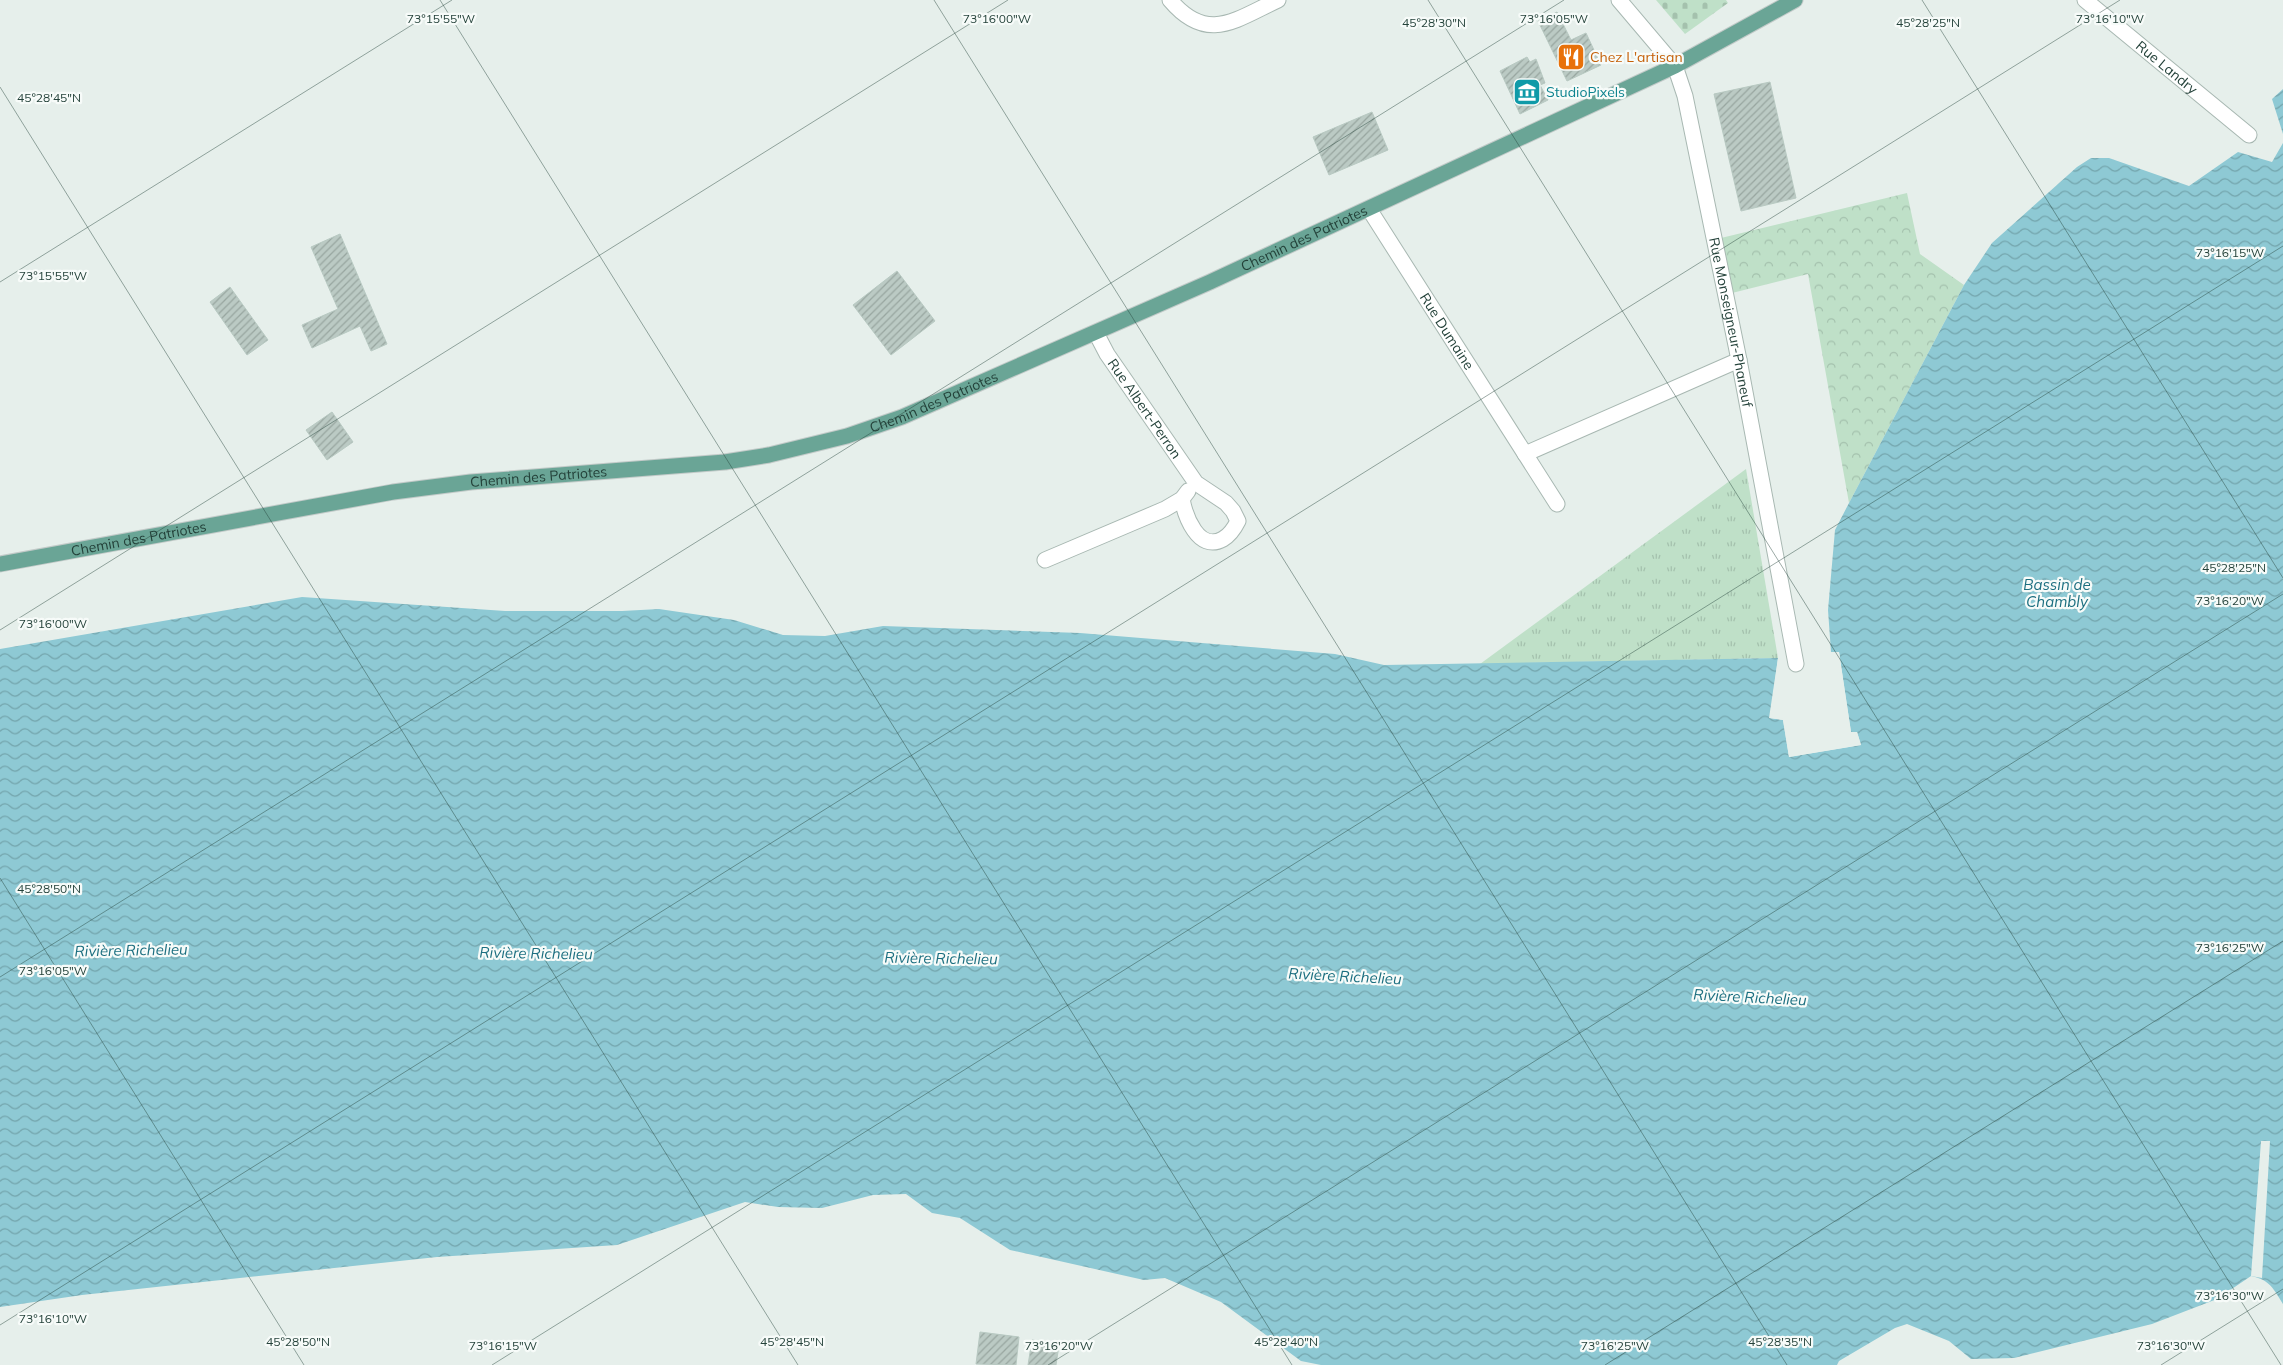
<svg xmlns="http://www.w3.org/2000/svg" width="2283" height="1365" font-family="Mulish,sans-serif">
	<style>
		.grass { fill: url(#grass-tufts) }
		.forest { fill: url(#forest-crowns) }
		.cemetery { fill: url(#cemetery-stones) }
		.water { fill: url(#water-waves) }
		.pier { fill: #e6efeb }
		.building { fill: url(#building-hatch); stroke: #b8c9c2 }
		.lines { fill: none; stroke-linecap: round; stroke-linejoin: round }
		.street-casing { stroke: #a8b8b2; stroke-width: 17 }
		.primary-casing { stroke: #c2cac8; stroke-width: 17 }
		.street { stroke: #fff; stroke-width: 15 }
		.primary { stroke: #6aa596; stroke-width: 15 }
		.ticks { fill: none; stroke: #24423a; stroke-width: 1; stroke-opacity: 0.45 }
		.labels { text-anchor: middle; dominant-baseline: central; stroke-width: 4.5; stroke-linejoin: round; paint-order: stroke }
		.food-label { font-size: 14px; fill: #c56008; stroke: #f7fbf9; text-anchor: start }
		.street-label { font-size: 14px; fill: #24423a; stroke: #f7fbf9 }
		.culture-label { font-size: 14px; fill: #0d838f; stroke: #f7fbf9; text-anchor: start }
		.water-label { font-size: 15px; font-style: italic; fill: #1c6f80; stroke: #f7fbf9 }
		.ticks-label { font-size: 12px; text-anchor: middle; fill: #24423a; stroke: #f7fbf9; stroke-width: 4.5; stroke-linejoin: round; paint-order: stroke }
	</style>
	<defs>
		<pattern id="grass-tufts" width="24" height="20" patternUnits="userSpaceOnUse" patternTransform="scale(1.25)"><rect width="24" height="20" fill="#bfe0c8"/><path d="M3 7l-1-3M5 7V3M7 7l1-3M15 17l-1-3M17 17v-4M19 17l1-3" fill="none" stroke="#a4c1ad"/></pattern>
		<pattern id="forest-crowns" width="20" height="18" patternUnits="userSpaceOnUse" patternTransform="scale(1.25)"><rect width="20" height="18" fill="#bfe0c8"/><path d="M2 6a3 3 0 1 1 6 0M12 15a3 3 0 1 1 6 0" fill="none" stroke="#a4c1ad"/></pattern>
		<pattern id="cemetery-stones" width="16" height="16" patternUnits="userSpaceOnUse" patternTransform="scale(1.25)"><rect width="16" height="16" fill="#bfe0c8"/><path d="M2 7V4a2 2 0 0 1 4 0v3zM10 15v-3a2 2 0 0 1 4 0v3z" fill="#a4c1ad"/></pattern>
		<pattern id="water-waves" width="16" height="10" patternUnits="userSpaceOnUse" patternTransform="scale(1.25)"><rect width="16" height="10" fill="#8ec9d4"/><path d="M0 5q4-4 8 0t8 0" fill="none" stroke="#74a5ad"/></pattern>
		<pattern id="building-hatch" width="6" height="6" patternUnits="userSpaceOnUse" patternTransform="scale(1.25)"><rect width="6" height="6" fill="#bbcac4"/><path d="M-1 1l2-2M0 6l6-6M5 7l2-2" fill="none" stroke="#98a6a0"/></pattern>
	</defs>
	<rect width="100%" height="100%" fill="#e6efeb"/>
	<path class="grass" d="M 1746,469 L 1778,658 L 1480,664 Z"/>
	<path class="forest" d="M 1907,193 L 1920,254 L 1964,285 L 1849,503 L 1808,274 L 1732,293 L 1721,238 Z"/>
	<path class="cemetery" d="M 1656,0 L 1726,0 L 1728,3 L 1685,34 Z"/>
	<path class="water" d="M 2283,89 L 2283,134 L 2272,99 Z
		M 2283,143 L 2283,1304 C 2273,1288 2270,1280 2251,1276 L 2217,1299 L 2152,1324 L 2014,1358 L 1971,1359 L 1949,1341 L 1907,1324 L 1895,1328 L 1839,1361 L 1837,1365 L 1321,1365 L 1301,1361 L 1221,1302 L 1165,1278 L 1144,1280 L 1010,1250 L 960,1218 L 932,1213 L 906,1194 L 873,1195 L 822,1208 L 778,1207 L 745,1202 L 617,1245 L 437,1257 L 82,1295 L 0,1307 L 0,649 L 302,597 L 505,611 L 622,611 L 659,609 L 734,620 L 783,635 L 825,636 L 883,626 L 1080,633 L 1335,654 L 1384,665 L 1778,658 L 1770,718 L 1783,720 L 1789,757 L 1861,745 L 1857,732 L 1851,732 L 1839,652 L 1831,652 L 1828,610 L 1835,530 L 1849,503 L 1964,285 L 1992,243 L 2077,167 L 2091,158 L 2109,158 L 2189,186 L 2238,152 L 2272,162 Z"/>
	<path class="pier" d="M 1828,652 L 1839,652 L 1851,732 L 1857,732 L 1861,745 L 1789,757 L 1783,720 L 1769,718 L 1778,658 L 1781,658 L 1772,716 L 1786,719 L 1791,754 L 1858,743 L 1855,734 L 1848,733 L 1837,654 L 1830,654 Z
		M 2261,1141 L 2270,1141 L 2262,1278 L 2251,1276 Z"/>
	<path class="building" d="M 1557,12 L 1571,40 L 1586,33 L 1601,65 L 1567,81 L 1538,21 Z
		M 1527,57 L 1530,62 L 1536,59 L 1545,83 L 1540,85 L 1548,100 L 1520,114 L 1500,71 Z
		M 1770,82 L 1796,198 L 1741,211 L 1714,94 Z
		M 1372,112 L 1388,150 L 1329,175 L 1313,137 Z
		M 340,234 L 387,344 L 371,351 L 360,326 L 312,348 L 302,325 L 338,309 L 311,247 Z
		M 897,271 L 935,321 L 891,355 L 853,305 Z
		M 230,287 L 268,340 L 247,355 L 210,302 Z
		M 332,412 L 353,442 L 327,460 L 306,430 Z
		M 980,1332 L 1019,1337 L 1016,1365 L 976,1364 Z
		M 1032,1340 L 1059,1345 L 1056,1365 L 1028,1365 Z"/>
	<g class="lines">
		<g class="street-casing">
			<g id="street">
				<path d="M 1170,0 C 1207,44 1235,20 1278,0"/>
				<path id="s1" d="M 1619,0 L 1675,66 L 1685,96 L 1739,360 L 1796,664"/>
				<path id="s2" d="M 2085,0 L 2249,135"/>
				<path id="s3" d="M 1369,209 L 1557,504"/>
				<path id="s4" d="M 1096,333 L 1107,354 L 1196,483 L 1226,503 L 1233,511 L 1238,521 C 1234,529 1230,535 1223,539 C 1198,553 1185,515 1182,499"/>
				<path d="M 1525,454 L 1739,360"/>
				<path d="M 1045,560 L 1165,509 L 1182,499 L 1188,491"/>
			</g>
		</g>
		<g class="primary-casing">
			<g id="primary">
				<path id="s5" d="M 0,564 L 393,492 L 471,482 L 725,462 L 769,455 L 847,436 L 902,417 L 1210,282 L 1675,66 L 1795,0"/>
			</g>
		</g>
		<use href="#street" class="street"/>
		<use href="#primary" class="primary"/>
	</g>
	<path class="ticks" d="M 440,0 L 1292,1365M 934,0 L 1787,1365M 1428,0 L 2281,1365M 1922,0 L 2283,578M 0,87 L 798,1365M 0,282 L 452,0M 0,630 L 1008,0M 0,878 L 304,1365M 0,977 L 1564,0M 0,1325 L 2120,0M 492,1365 L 2283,246M 1048,1365 L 2283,594M 1605,1365 L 2283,941M 2161,1365 L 2283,1289"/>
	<defs>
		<g id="restaurant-square" transform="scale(1.4375)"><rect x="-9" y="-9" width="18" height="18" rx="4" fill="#e8710a" stroke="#f7fbf9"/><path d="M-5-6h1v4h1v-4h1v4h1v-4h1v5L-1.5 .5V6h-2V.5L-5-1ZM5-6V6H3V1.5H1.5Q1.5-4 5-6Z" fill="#fff"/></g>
		<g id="museum-square" transform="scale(1.4375)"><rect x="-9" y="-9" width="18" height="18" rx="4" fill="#0f9aa8" stroke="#f7fbf9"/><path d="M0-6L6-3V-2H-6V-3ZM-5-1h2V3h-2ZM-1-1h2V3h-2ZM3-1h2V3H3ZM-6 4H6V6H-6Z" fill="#fff"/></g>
	</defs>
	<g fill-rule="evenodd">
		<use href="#restaurant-square" x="1571" y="57"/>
		<use href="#museum-square" x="1527" y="92"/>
	</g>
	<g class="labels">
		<g class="food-label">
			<text x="1590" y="57">Chez L'artisan</text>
		</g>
		<g class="street-label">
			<text stroke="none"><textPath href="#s2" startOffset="106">Rue Landry</textPath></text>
			<text stroke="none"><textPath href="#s5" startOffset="1356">Chemin des Patriotes</textPath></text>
			<text stroke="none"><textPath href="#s1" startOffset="349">Rue Monseigneur-Phaneuf</textPath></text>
			<text stroke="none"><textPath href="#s3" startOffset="145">Rue Dumaine</textPath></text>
			<text stroke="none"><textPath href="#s5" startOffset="951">Chemin des Patriotes</textPath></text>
			<text stroke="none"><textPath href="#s4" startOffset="90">Rue Albert-Perron</textPath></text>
			<text stroke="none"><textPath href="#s5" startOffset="546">Chemin des Patriotes</textPath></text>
			<text stroke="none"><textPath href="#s5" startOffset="141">Chemin des Patriotes</textPath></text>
		</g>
		<g class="culture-label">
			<text x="1546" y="92">StudioPixels</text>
		</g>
		<g class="water-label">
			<text x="2057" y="584">Bassin de<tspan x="2057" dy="17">Chambly</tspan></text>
			<text transform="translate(131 950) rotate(-1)">Rivière Richelieu</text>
			<text transform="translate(536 953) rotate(1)">Rivière Richelieu</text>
			<text transform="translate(941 958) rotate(1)">Rivière Richelieu</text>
			<text transform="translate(1345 976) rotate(3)">Rivière Richelieu</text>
			<text transform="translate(1750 997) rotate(3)">Rivière Richelieu</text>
		</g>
	</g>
	<g class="ticks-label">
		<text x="441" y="23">73°15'55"W</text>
		<text x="997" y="23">73°16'00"W</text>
		<text x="1554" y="23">73°16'05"W</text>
		<text x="2110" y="23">73°16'10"W</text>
		<text x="1434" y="27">45°28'30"N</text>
		<text x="1928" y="27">45°28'25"N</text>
		<text x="49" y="102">45°28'45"N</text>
		<text x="2230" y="257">73°16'15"W</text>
		<text x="53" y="280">73°15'55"W</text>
		<text x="2234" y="572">45°28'25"N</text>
		<text x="2230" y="605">73°16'20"W</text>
		<text x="53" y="628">73°16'00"W</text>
		<text x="49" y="893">45°28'50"N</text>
		<text x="2230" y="952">73°16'25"W</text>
		<text x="53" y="975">73°16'05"W</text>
		<text x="2230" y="1300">73°16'30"W</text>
		<text x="53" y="1323">73°16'10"W</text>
		<text x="298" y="1346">45°28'50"N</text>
		<text x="792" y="1346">45°28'45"N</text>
		<text x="1286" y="1346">45°28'40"N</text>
		<text x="1780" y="1346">45°28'35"N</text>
		<text x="503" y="1350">73°16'15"W</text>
		<text x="1059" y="1350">73°16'20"W</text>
		<text x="1615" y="1350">73°16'25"W</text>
		<text x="2171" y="1350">73°16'30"W</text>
	</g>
</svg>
